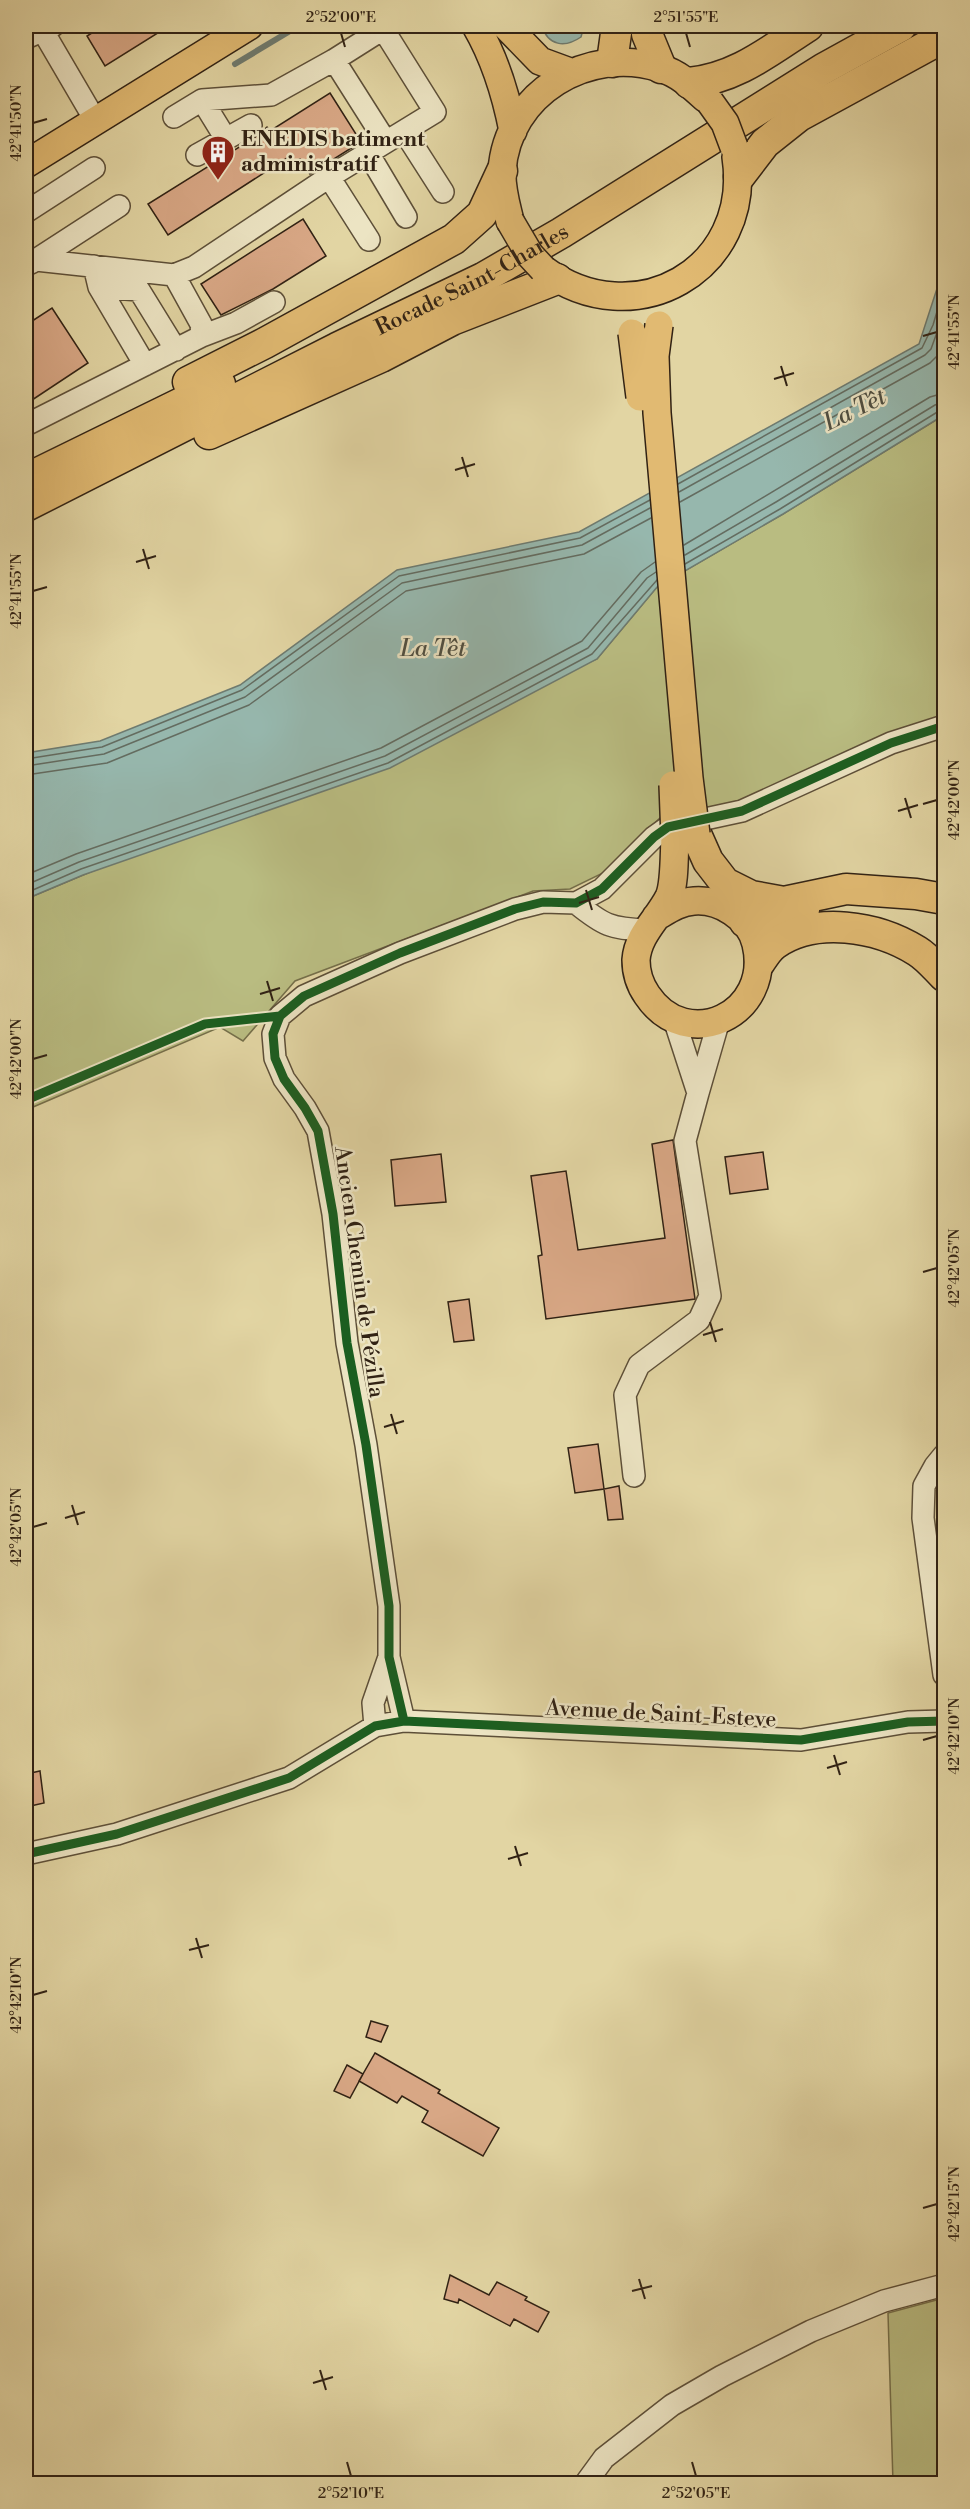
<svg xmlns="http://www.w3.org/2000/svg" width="970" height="2509" font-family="'Libre Bodoni',serif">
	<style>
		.green { fill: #b9bc81; stroke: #756f4a; stroke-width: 1.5 }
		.water { fill: #96b7ad; stroke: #6e7b70; stroke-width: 1.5 }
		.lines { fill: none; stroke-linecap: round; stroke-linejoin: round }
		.shore { stroke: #646c60; stroke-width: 1.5 }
		.stream { stroke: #6e7b70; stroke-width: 6 }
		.building { fill: #d8a785; stroke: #312214; stroke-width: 1.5 }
		.minor-casing { stroke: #5d4f38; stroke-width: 24 }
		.major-casing { stroke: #312214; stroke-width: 30 }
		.highway-casing { stroke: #312214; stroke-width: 33 }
		.minor { stroke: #ece4c3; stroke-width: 21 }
		.major { stroke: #e1ba72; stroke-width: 27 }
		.highway { stroke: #e1ba72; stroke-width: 30 }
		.major-bridge-casing { stroke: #312214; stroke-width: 30; stroke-linecap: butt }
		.major-bridge { stroke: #e1ba72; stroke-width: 27 }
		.cycleway-casing { stroke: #ece4c3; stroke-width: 13 }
		.cycleway { stroke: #1b5e20; stroke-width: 9 }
		.ticks { fill: none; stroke: #312214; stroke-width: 2 }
		.labels { text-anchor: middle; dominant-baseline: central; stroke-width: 5; stroke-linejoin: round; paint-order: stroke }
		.poi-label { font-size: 22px; font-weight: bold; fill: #312214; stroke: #ece4c3; text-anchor: start }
		.street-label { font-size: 22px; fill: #312214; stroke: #ece4c3 }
		.water-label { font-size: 24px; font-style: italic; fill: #4f4f42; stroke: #ece4c3 }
		.neatline { fill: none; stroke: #312214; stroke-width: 2 }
		.ticks-label { font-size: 15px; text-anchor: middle; fill: #312214 }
	</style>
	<rect width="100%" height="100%" fill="#e2d5a3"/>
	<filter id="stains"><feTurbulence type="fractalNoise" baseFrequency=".00333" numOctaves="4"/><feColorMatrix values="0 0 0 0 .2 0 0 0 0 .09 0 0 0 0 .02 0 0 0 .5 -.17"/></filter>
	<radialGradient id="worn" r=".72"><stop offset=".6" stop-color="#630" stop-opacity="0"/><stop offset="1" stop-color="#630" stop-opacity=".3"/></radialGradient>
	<path class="green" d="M 944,415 L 944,716 L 740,801 L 661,817 L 603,873 L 570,889 L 533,891 L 295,981 L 243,1041 L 220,1027 L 26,1110 L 26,899 L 597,659 L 657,587 L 783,514 Z
		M 944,2298 L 944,2483 L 893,2483 L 888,2313 Z"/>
	<path class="water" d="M 542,26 L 584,26 L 581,37 C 565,48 548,46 542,26 Z
		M 944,267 L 944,415 L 783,514 L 657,587 L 597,659 L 390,768 L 83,875 L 26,899 L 26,753 L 100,741 L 240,685 L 397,570 L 579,532 L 919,344 Z"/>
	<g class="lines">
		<path class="shore" d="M 678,484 L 922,348 L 933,325 L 944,288
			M 679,492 L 925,355 L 931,349 L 944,313
			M 680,502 L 930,363 L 938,355 L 944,340
			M 684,545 L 930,397 L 944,393
			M 685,555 L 776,502 L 935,405 L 944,402
			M 685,564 L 780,509 L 939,411 L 944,410
			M 26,759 L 102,747 L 242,690 L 399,576 L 580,538 L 650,500
			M 26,766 L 104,754 L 245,697 L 402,583 L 582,545 L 650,508
			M 26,775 L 107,763 L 249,705 L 406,591 L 584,554 L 651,518
			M 26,875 L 76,854 L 381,748 L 582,641 L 641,572 L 655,562
			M 26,885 L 79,862 L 385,756 L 588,648 L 647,578 L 656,572
			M 26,893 L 81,869 L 388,763 L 592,654 L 657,580"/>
		<path class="stream" d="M 235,64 L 290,31"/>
	</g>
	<path class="building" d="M 103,26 L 169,26 L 105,66 L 87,36 Z
		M 330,93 L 361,142 L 310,174 L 300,159 L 294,162 L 290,156 L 168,235 L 148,204 L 257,136 L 267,127 L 270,131 Z
		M 303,219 L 326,256 L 273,289 L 221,315 L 201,284 Z
		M 52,308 L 88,363 L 26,404 L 26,325 Z
		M 673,1140 L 695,1299 L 546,1319 L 538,1256 L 542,1255 L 531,1176 L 566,1171 L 578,1250 L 665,1238 L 652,1144 Z
		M 763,1152 L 768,1189 L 730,1194 L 725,1157 Z
		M 441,1154 L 446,1202 L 395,1206 L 391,1160 Z
		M 469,1299 L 474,1340 L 454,1342 L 448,1302 Z
		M 598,1444 L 604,1489 L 575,1493 L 568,1448 Z
		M 619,1486 L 623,1519 L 608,1520 L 604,1489 Z
		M 40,1771 L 44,1803 L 26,1807 L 26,1774 Z
		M 371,2021 L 388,2026 L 381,2042 L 366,2037 Z
		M 375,2053 L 440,2090 L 438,2093 L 499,2128 L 483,2156 L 422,2122 L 428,2111 L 402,2096 L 397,2103 L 359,2081 Z
		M 347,2065 L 363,2074 L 350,2098 L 334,2091 Z
		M 450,2275 L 489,2295 L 497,2282 L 527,2297 L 525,2300 L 549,2312 L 538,2332 L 514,2319 L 510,2326 L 459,2299 L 458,2303 L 444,2299 Z"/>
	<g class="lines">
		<g class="minor-casing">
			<path id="minor" d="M 40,26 L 95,120
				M 26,38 L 53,26
				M 334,60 L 383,29 L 435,112 L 386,142
				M 202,100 L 226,139
				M 404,131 L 443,192
				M 368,153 L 406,217
				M 197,155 L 251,125
				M 329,177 L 369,240
				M 26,212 L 94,168
				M 36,260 L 174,275 L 194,267 L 329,177 L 386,142 L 334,60 L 271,95 L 202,100 L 174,117
				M 31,263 L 119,206
				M 94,266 L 99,287 L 145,365
				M 99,287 L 139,290 L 176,350
				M 202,336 L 236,323 L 274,302
				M 26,425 L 202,336 L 201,324 L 174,275
				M 576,903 C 603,925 611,929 646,930
				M 674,1019 L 698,1093 L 719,1020
				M 944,1455 L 935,1466 L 924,1486 L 923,1518 L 944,1675
				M 634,1476 L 625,1395 L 639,1365 L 699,1320 L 710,1296 L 685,1141 L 698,1093
				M 404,1721 L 389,1657 L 389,1606 L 366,1445 L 347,1343 L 333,1214 L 318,1131 L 305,1108 L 284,1079 L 275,1058 L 273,1034 L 280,1016 L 304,996 L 400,953 L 515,909 L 543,902 L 576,903 L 602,889 L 654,837 L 668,827 L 742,811 L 891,743 L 944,726
				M 375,1726 L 373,1703 L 389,1657
				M 26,1854 L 117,1834 L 289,1778 L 375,1726 L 404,1721 L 801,1740 L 908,1722 L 944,1721
				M 585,2484 L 604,2458 L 672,2405 L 722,2376 L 811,2331 L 884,2301 L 944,2285"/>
		</g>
		<g class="major-casing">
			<path id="major" d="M 476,26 C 494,57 506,95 513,131
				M 506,26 L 540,61 L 570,72
				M 26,164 L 249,26
				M 510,221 C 506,204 501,188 502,171 C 507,93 589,45 660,68 C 678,73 692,86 705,98
				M 543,269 C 634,337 753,270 736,157
				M 656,917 C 668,910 679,902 694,901 C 719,899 750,917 756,944 C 773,1014 687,1055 647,995 C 640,985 636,972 636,960 C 638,934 658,919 669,897 C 675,884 674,853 675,838"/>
		</g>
		<g class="highway-casing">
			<g id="highway">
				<path d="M 646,26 L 647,34 L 661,68"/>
				<path d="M 612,62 L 617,26"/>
				<path d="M 689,83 C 737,78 769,51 808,26"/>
				<path d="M 739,177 L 765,143 L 799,116 L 944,37"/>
				<path d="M 188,382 L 265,343 L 454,239 L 482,214 L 502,171"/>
				<path d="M 209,434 L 381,357 L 452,320 L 557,279"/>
				<path d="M 26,479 L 220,384"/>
				<path id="s1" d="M 26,506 L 337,348 L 483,278 L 561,233 L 823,69 L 901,26"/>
				<path d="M 696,834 L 708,861 L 725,883 L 751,896 L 784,902 L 846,889 L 916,894 L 944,899"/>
				<path d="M 745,922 L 804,910"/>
				<path d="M 760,962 C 764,956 769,948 775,944 C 815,916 877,926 917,951 C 927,957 936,968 944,976"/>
			</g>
		</g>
		<use href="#minor" class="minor"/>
		<use href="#major" class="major"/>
		<use href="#highway" class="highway"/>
		<g class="major-bridge-casing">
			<path id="major-bridge" d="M 710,102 L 725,123 L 734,147
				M 510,221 L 530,255 L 543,269
				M 659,325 L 655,356 L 657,413 L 689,778 L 696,834
				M 632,333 L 640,397
				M 673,785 L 675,838"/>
		</g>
		<use href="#major-bridge" class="major-bridge"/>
		<g class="cycleway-casing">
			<path id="cycleway" d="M 26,1100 L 205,1024 L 280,1016
				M 404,1721 L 389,1657 L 389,1606 L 366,1445 L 347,1343 L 333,1214 L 318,1131 L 305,1108 L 284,1079 L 275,1058 L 273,1034 L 280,1016 L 304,996 L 400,953 L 515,909 L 543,902 L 576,903 L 602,889 L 654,837 L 668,827 L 742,811 L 891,743 L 944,726
				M 26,1854 L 117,1834 L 289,1778 L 375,1726 L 404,1721 L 801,1740 L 908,1722 L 944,1721"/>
		</g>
		<use href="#cycleway" class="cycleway"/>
	</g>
	<path class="ticks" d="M 341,33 L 345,47M 686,33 L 690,47M 33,123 L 47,119M 923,336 L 937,332M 781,366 L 787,386M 774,379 L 794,373M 462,457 L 468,477M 455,470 L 475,464M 143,549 L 149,569M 136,562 L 156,556M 33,591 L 47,587M 905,798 L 911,818M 923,804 L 937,800M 898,811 L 918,805M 586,890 L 592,910M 579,903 L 599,897M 267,981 L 273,1001M 260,994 L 280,988M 33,1059 L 47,1055M 923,1272 L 937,1268M 710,1322 L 716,1342M 703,1335 L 723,1329M 391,1414 L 397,1434M 384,1427 L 404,1421M 72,1505 L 78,1525M 65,1518 L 85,1512M 33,1527 L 47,1523M 923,1740 L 937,1736M 834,1755 L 840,1775M 827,1768 L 847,1762M 515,1846 L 521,1866M 508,1859 L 528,1853M 196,1938 L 202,1958M 189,1950 L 209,1945M 33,1995 L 47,1991M 923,2208 L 937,2204M 639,2279 L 645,2299M 632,2291 L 652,2286M 320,2370 L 326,2390M 313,2383 L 333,2377M 347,2462 L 351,2476M 692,2462 L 696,2476"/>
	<defs>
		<g id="building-pin" transform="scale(1.725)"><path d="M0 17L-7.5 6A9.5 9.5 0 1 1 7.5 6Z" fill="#8f2418" stroke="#ece4c3"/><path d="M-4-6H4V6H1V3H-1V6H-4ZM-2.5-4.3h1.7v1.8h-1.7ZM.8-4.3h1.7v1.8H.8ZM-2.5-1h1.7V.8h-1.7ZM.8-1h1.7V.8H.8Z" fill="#fff"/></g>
	</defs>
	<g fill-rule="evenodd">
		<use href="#building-pin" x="218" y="152"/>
	</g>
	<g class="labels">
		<g class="poi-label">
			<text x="241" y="139">ENEDIS batiment<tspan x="241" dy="25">administratif</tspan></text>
		</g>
		<g class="street-label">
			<text stroke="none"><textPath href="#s1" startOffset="500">Rocade Saint-Charles</textPath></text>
			<text transform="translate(359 1272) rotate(82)">Ancien Chemin de Pézilla</text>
			<text transform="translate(661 1714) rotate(3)">Avenue de Saint-Esteve</text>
		</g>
		<g class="water-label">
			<text transform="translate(855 410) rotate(-26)">La Têt</text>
			<text x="433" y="649">La Têt</text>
		</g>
	</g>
	<rect width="970" height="2509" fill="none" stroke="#e2d5a3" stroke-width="66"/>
	<rect x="33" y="33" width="904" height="2443" class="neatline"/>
	<g class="ticks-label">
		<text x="341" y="22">2°52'00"E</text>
		<text x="686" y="22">2°51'55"E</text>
		<text transform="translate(16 123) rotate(-90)" y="5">42°41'50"N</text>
		<text transform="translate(954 332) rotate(-90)" y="5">42°41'55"N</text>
		<text transform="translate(16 591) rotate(-90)" y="5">42°41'55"N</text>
		<text transform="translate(954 800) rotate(-90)" y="5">42°42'00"N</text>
		<text transform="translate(16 1059) rotate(-90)" y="5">42°42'00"N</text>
		<text transform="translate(954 1268) rotate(-90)" y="5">42°42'05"N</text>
		<text transform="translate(16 1527) rotate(-90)" y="5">42°42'05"N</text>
		<text transform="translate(954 1736) rotate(-90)" y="5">42°42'10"N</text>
		<text transform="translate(16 1995) rotate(-90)" y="5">42°42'10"N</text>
		<text transform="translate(954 2204) rotate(-90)" y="5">42°42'15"N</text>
		<text x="351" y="2498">2°52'10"E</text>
		<text x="696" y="2498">2°52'05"E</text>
	</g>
	<rect width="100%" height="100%" filter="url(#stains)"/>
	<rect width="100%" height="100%" fill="url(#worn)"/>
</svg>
